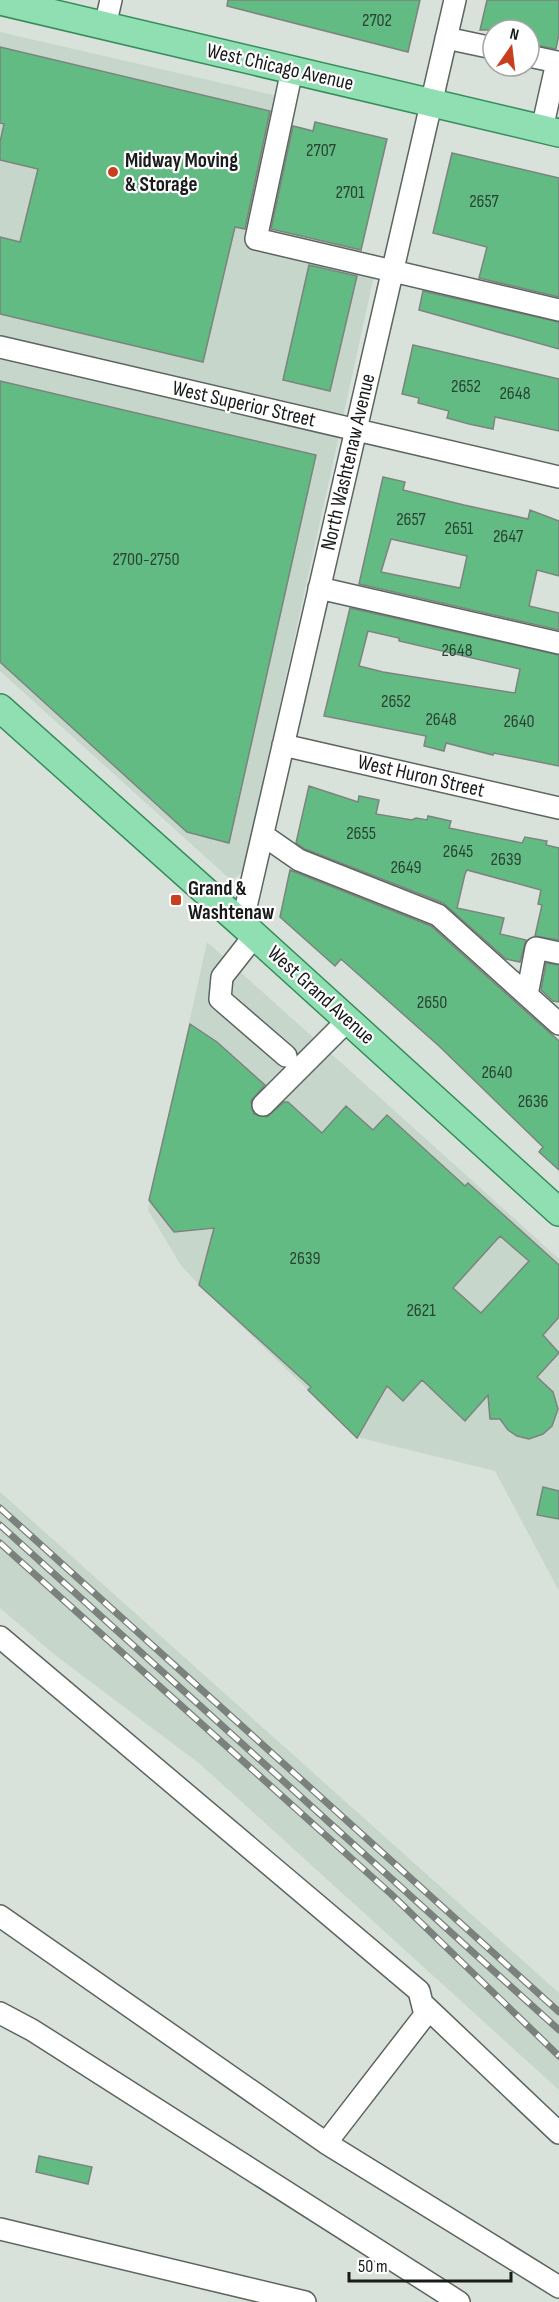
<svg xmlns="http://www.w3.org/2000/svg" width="559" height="2302" font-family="'Sofia Sans Condensed',sans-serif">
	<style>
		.built { fill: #c6d6ca }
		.building { fill: #62bb83; stroke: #7c847e; stroke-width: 1.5; fill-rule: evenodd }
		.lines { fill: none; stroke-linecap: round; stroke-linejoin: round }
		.minor-casing { stroke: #5c655f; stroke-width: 24 }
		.major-casing { stroke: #368d5b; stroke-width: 30 }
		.minor { stroke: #fff; stroke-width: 21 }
		.major { stroke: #90dfb2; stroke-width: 27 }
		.rail-casing { stroke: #7b817d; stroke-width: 7 }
		.rail { stroke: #fff; stroke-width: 4.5; stroke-dasharray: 14; stroke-linecap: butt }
		.poi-dot { fill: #c93f1e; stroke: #fff; stroke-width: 2 }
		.labels { text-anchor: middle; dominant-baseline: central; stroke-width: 4.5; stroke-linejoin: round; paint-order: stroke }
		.number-label { font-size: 18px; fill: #2a4334 }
		.street-label { font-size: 21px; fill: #181b19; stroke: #fff }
		.poi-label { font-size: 21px; font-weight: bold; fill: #181b19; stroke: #fff; text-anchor: start }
	</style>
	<rect width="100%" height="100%" fill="#d8e1da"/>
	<path class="built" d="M 0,32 L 286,98 L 256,239 L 376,267 L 243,872 L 231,880 L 0,671 Z
		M 207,942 L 559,1259 L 559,1591 L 495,1471 L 357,1437 L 199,1285 L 180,1264 L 148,1210 Z
		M 0,1492 L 559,1993 L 559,2090 L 200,1764 L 55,1655 L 0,1608 Z"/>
	<path class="building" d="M 228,0 L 420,0 L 408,52 L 227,6 Z
		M 487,0 L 559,0 L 559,34 L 556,49 L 529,44 L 529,30 L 480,30 Z
		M 0,47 L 270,111 L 245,229 L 235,227 L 203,362 L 0,314 L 0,237 L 20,242 L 38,169 L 0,160 L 0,142 L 4,124 L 0,123 Z
		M 315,122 L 387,139 L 361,250 L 271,229 L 293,126 L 313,131 Z
		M 452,153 L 559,178 L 559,297 L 479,278 L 487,247 L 433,233 Z
		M 309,265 L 357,276 L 330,391 L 283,380 Z
		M 423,291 L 559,322 L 559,349 L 419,310 Z
		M 413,345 L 559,379 L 559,431 L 495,417 L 493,429 L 469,424 L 447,418 L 449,411 L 418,403 L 419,398 L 402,394 Z
		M 0,381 L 316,455 L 229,843 L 187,832 L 0,662 Z
		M 383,477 L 405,482 L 403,490 L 464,505 L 528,519 L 530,510 L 559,521 L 559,576 L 537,570 L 529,606 L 559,613 L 559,630 L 359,584 ZM 391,539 L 467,556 L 460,588 L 381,572 Z
		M 350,608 L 559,655 L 559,766 L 494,753 L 493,755 L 446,743 L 444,751 L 424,746 L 426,736 L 324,716 ZM 368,631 L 399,638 L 399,641 L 520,669 L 515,693 L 383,672 L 359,666 Z
		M 309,786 L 358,802 L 359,796 L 379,800 L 376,814 L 412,820 L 416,818 L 427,820 L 428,816 L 451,821 L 449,828 L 522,843 L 525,837 L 547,841 L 546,845 L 559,848 L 559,940 L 535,936 L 542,905 L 538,904 L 541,890 L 467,870 L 465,874 L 457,908 L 504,918 L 500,934 L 526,940 L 520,962 L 506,959 L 443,903 L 305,849 L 296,843 Z
		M 290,870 L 431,926 L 559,1041 L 559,1170 L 539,1152 L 543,1147 L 439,1046 L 341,959 L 335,966 L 280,917 Z
		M 546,963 L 559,965 L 559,1002 L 553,1001 L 541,990 Z
		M 190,1024 L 217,1042 L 265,1085 L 251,1101 L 254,1114 L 267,1117 L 284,1102 L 288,1102 L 322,1133 L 346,1106 L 373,1130 L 387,1115 L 465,1186 L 468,1183 L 559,1265 L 559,1317 L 543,1335 L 559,1353 L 537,1377 L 553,1392 L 558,1409 L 552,1426 L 543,1434 L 529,1439 L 517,1436 L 508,1430 L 500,1419 L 490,1419 L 488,1395 L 465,1421 L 422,1380 L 403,1401 L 387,1386 L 357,1438 L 308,1390 L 311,1387 L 199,1285 L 214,1228 L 174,1232 L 149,1200 ZM 500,1236 L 529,1261 L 481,1313 L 453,1288 Z
		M 543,1487 L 559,1491 L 559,1519 L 537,1515 Z
		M 39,2156 L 92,2167 L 88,2184 L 36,2172 Z"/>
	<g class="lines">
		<g class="minor-casing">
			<path id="minor" d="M 105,26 L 111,0
				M 446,38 L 493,48
				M 529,56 L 557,62 L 542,129
				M 292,70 L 256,239 L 559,310
				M 0,347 L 559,477
				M 319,588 L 559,643
				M 283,745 L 559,808
				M 263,835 L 299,860 L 438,915 L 559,1024
				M 242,924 L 455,0
				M 255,935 L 222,977 L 220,999 L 286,1056
				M 527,995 L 536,948 L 559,953
				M 263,1105 L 348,1020
				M 0,1637 L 419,1991 L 425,2015 L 326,2143
				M 0,1916 L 326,2143 L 559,2287
				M 422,2003 L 559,2133
				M 0,2013 L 32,2030 L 459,2302
				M 0,2229 L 305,2302"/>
		</g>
		<g class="major-casing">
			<path id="major" d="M 0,1 L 559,133
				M 0,708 L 242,924 L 559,1212"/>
		</g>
		<use href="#minor" class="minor"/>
		<use href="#major" class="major"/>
		<g class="rail-casing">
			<path id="rail" d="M 0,1508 L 559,2012
				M 0,1525 L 559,2030
				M 0,1543 L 391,1894 L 559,2056"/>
		</g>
		<use href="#rail" class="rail"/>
	</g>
	<g class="poi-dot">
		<circle cx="113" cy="172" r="6"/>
		<rect x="170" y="894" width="12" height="12" rx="3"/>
	</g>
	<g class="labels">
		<g class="number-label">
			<text x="377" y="20">2702</text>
			<text x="321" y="150">2707</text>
			<text x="350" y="192">2701</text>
			<text x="484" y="201">2657</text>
			<text x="466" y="386">2652</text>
			<text x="515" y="393">2648</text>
			<text x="411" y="519">2657</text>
			<text x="459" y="528">2651</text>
			<text x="508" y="536">2647</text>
			<text x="146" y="559">2700-2750</text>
			<text x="457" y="650">2648</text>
			<text x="396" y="701">2652</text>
			<text x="441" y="719">2648</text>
			<text x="519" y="721">2640</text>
			<text x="361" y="833">2655</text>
			<text x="458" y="851">2645</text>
			<text x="506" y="859">2639</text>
			<text x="406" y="867">2649</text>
			<text x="432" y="1002">2650</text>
			<text x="497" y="1072">2640</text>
			<text x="533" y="1101">2636</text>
			<text x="305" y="1258">2639</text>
			<text x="421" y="1310">2621</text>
		</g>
		<g class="street-label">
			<text transform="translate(280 67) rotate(13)">West Chicago Avenue</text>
			<text transform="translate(244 404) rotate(13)">West Superior Street</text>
			<text transform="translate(348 462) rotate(-77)">North Washtenaw Avenue</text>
			<text transform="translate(421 776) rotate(13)">West Huron Street</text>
			<text transform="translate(321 995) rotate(42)">West Grand Avenue</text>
		</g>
		<g class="poi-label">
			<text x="125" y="160">Midway Moving<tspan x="125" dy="24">&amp; Storage</tspan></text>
			<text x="188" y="888">Grand &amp;<tspan x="188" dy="24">Washtenaw</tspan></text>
		</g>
	</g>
	<g transform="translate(511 48) rotate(14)"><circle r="28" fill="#ffffff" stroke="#a3a4a3" stroke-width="1.5"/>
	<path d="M0-4.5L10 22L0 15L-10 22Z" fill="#c93f1e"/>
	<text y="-9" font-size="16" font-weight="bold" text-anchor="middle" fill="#181b19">N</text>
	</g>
	<path d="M349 2272v9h162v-9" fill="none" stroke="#181b19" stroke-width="3"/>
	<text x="358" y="2272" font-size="18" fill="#181b19" stroke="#ffffff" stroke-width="4.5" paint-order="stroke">50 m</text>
</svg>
